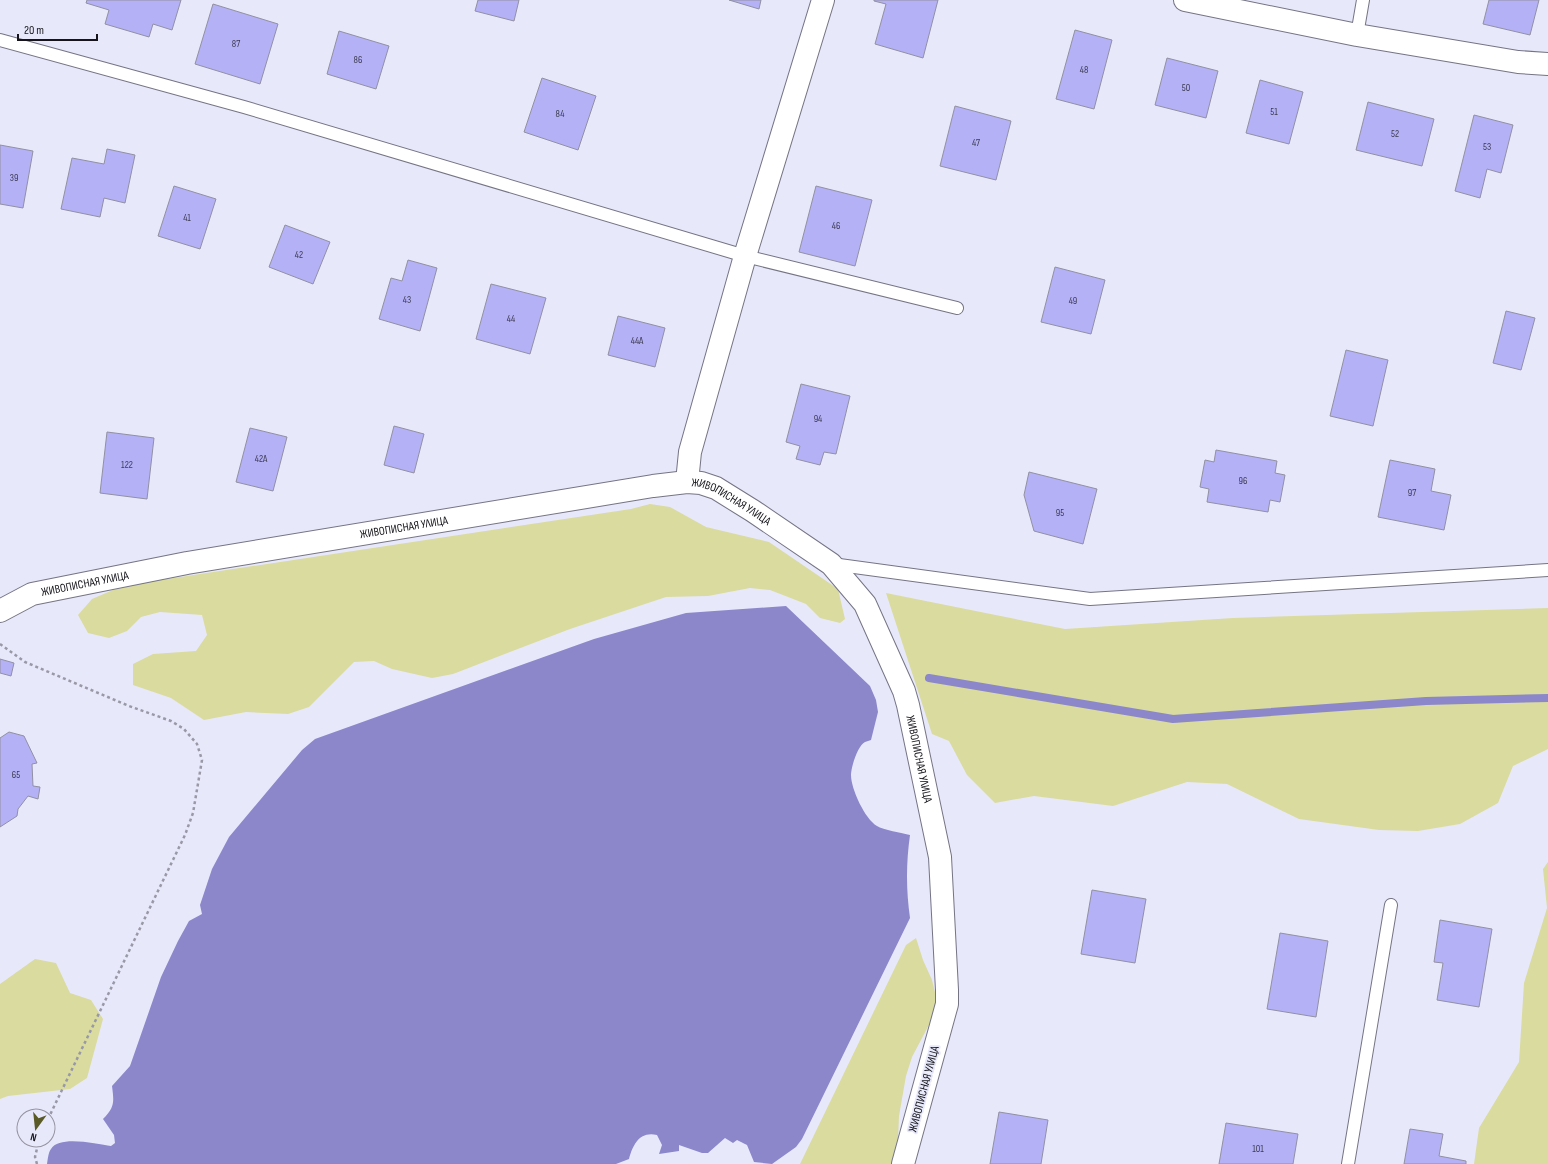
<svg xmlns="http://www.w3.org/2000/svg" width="1548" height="1164" font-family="'Sofia Sans Condensed',sans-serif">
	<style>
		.green { fill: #dadb9f }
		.water { fill: #8b87ca }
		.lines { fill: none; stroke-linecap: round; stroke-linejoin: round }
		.stream { stroke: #8b87ca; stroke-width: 8 }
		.building { fill: #b4b1f7; stroke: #9190a2 }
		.service-casing { stroke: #747485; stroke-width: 14 }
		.minor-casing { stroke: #747485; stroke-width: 24 }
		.path { stroke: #9898a6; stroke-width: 2.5; stroke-dasharray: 3 3; stroke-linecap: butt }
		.service { stroke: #fff; stroke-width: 12 }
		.minor { stroke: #fff; stroke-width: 22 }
		.labels { text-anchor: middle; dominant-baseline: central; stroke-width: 3.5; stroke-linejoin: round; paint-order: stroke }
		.number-label { font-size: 10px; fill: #3c3b51 }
		.street-label { font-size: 12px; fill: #14141a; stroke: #e8e8fb }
	</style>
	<rect width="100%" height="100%" fill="#e8e8fb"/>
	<path class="green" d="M 650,504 L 670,507 L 706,527 L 769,542 L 838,589 L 845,619 L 840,623 L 820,618 L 806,604 L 770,590 L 750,588 L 708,596 L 666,597 L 570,629 L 453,674 L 432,678 L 392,669 L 374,661 L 354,662 L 309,707 L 288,714 L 246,712 L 204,720 L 171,698 L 133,685 L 133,664 L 153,654 L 196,651 L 207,635 L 202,615 L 160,612 L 141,617 L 127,631 L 109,638 L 88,633 L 78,615 L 92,599 L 113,590 L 154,581 L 631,509 Z
		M 886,593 L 1065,629 L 1233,618 L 1548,608 L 1548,749 L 1513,766 L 1498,803 L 1460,824 L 1418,831 L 1379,830 L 1299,819 L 1227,784 L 1187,782 L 1113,806 L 1034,796 L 995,803 L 967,775 L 949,741 L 932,734 Z
		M 1548,862 L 1548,1164 L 1474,1164 L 1479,1128 L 1519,1062 L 1524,983 L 1547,908 L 1543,869 Z
		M 916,938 L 923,960 L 932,980 L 937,1000 L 931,1021 L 912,1057 L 906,1076 L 899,1116 L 898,1141 L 891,1164 L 800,1164 L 906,945 Z
		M 35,959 L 56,963 L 70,993 L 91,1000 L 103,1019 L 87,1078 L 70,1089 L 8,1096 L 0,1099 L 0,984 Z"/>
	<path class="water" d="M 786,606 L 870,686 L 876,700 L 878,712 L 871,740 C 869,741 867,741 865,742 C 858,745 851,767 851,775 C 851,789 865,819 877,826 C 883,830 902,833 910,835 C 906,863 906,890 910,918 L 802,1139 L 796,1147 L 772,1164 L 754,1162 L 747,1145 L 737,1140 L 733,1143 L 725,1138 L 708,1153 L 702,1153 L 679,1145 L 679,1151 L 659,1154 L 662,1145 L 657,1135 C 640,1131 633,1144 629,1159 L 616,1164 L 47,1164 C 48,1159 48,1153 51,1149 C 59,1135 97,1144 111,1146 L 115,1143 L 114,1135 L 103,1119 C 115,1107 114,1102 112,1086 L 130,1066 L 161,977 L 178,941 L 189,921 L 202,914 L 200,905 L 212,869 L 229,837 L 302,750 L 315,739 L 594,639 L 686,613 Z"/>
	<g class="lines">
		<path class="stream" d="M 929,678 L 1173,719 L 1426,701 L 1548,698"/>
	</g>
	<path class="building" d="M 87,0 L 181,0 L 172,30 L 153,24 L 149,37 L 105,24 L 109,10 L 86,3 Z
		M 478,0 L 519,0 L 514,21 L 475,11 Z
		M 729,0 L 761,0 L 759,9 Z
		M 874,0 L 938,0 L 923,58 L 875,44 L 886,4 L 874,1 Z
		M 1489,0 L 1539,0 L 1530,35 L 1483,24 Z
		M 213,4 L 278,24 L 260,84 L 195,64 Z
		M 1075,30 L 1112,40 L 1094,109 L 1056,99 Z
		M 339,31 L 389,46 L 376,89 L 327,74 Z
		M 1167,58 L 1218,71 L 1206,118 L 1155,105 Z
		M 542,78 L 596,96 L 578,150 L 524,132 Z
		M 1260,80 L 1303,92 L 1289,144 L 1246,133 Z
		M 1368,102 L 1434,119 L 1422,166 L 1356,150 Z
		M 955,106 L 1011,121 L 996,180 L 940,166 Z
		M 1474,115 L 1513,125 L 1501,173 L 1487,169 L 1480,198 L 1455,191 Z
		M 0,145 L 33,151 L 23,208 L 0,204 Z
		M 107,149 L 135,155 L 125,203 L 104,198 L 100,217 L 61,209 L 72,158 L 104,164 Z
		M 174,186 L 216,199 L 200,249 L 158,236 Z
		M 816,186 L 872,200 L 855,266 L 799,252 Z
		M 285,225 L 330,242 L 313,284 L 269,267 Z
		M 408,260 L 437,268 L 420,331 L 379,319 L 391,278 L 402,281 Z
		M 1055,267 L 1105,280 L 1091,334 L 1041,322 Z
		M 491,284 L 546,298 L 530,354 L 476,339 Z
		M 1506,311 L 1535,318 L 1521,370 L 1493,363 Z
		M 618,316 L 665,328 L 655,367 L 608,355 Z
		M 1346,350 L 1388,360 L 1373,426 L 1330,416 Z
		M 801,384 L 850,396 L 836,454 L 824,452 L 820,465 L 796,459 L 800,446 L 786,442 Z
		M 394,426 L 424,434 L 414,473 L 384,465 Z
		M 250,428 L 287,437 L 273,491 L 236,482 Z
		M 107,432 L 154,438 L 147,499 L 100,493 Z
		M 1216,450 L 1277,461 L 1275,473 L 1285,475 L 1280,502 L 1270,500 L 1268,512 L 1207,502 L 1209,489 L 1200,487 L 1205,460 L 1214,462 Z
		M 1390,460 L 1435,469 L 1431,491 L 1451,495 L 1444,530 L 1378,517 Z
		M 1029,472 L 1097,489 L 1083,544 L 1034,531 L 1024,495 Z
		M 0,659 L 14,663 L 11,676 L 0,673 Z
		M 9,732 L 24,736 L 37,763 L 32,764 L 33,786 L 40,787 L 38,799 L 28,796 L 18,809 L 17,816 L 0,827 L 0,738 Z
		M 1092,890 L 1146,899 L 1135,963 L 1081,954 Z
		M 1440,920 L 1492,929 L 1479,1007 L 1437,1000 L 1443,963 L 1434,962 Z
		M 1280,933 L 1328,941 L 1316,1017 L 1267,1009 Z
		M 999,1112 L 1048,1120 L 1041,1164 L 990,1164 Z
		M 1226,1123 L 1298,1134 L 1293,1164 L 1219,1164 Z
		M 1410,1129 L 1443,1134 L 1439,1156 L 1466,1161 L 1466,1164 L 1404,1164 Z"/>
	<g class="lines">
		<g class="service-casing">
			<path id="service" d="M 1357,35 L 1363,0
				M 0,40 L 244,107 L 745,256 L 957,308
				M 832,564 L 1090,599 L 1548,570
				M 1348,1164 L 1391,905"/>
		</g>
		<g class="minor-casing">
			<g id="minor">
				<path d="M 1185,0 L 1357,35 L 1518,62 L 1548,64"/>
				<path d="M 687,482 L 690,452 L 745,256 L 823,0"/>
				<path id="s1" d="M 0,611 L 32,594 L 187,563 L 653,486 L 687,482 L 701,483 L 716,488 L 753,511 L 831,564 L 865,604 L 904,691 L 908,705 L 940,857 L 947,990 L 947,1004 L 903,1164"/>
			</g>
		</g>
		<path class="path" d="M 0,644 L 25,662 L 129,706 L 171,721 L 184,729 L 197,744 L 202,760 L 193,813 L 185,835 L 48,1119
			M 37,1164 L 35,1157 L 39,1140"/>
		<use href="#service" class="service"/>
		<use href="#minor" class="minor"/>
	</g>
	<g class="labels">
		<g class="number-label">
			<text x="236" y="44">87</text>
			<text x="358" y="60">86</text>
			<text x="1084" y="70">48</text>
			<text x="1186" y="88">50</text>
			<text x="1274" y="112">51</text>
			<text x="560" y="114">84</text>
			<text x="1395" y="134">52</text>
			<text x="976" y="143">47</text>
			<text x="1487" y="147">53</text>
			<text x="14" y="178">39</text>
			<text x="187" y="218">41</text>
			<text x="836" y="226">46</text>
			<text x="299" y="255">42</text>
			<text x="407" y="300">43</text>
			<text x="1073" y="301">49</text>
			<text x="511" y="319">44</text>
			<text x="637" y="341">44А</text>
			<text x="818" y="419">94</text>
			<text x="261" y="459">42А</text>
			<text x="127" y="465">122</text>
			<text x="1243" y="481">96</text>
			<text x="1412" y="493">97</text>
			<text x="1060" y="513">95</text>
			<text x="16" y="775">65</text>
			<text x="1258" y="1149">101</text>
		</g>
		<g class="street-label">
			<text stroke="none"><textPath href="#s1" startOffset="750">ЖИВОПИСНАЯ УЛИЦА</textPath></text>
			<text stroke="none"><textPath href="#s1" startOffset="414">ЖИВОПИСНАЯ УЛИЦА</textPath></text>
			<text stroke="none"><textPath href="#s1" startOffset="90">ЖИВОПИСНАЯ УЛИЦА</textPath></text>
			<text stroke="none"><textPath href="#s1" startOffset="1086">ЖИВОПИСНАЯ УЛИЦА</textPath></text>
			<text transform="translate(924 1089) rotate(-75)">ЖИВОПИСНАЯ УЛИЦА</text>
		</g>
	</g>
	<g transform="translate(36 1128) rotate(195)"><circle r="19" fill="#e8e8fb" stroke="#9393a1"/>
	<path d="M0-3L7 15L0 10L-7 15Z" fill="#5a5a27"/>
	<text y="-6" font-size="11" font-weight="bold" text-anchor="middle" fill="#14141a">N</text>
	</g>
	<path d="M18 34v6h79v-6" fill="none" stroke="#14141a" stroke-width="2"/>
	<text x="24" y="34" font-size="12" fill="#14141a" stroke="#e8e8fb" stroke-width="3" paint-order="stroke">20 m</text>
</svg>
